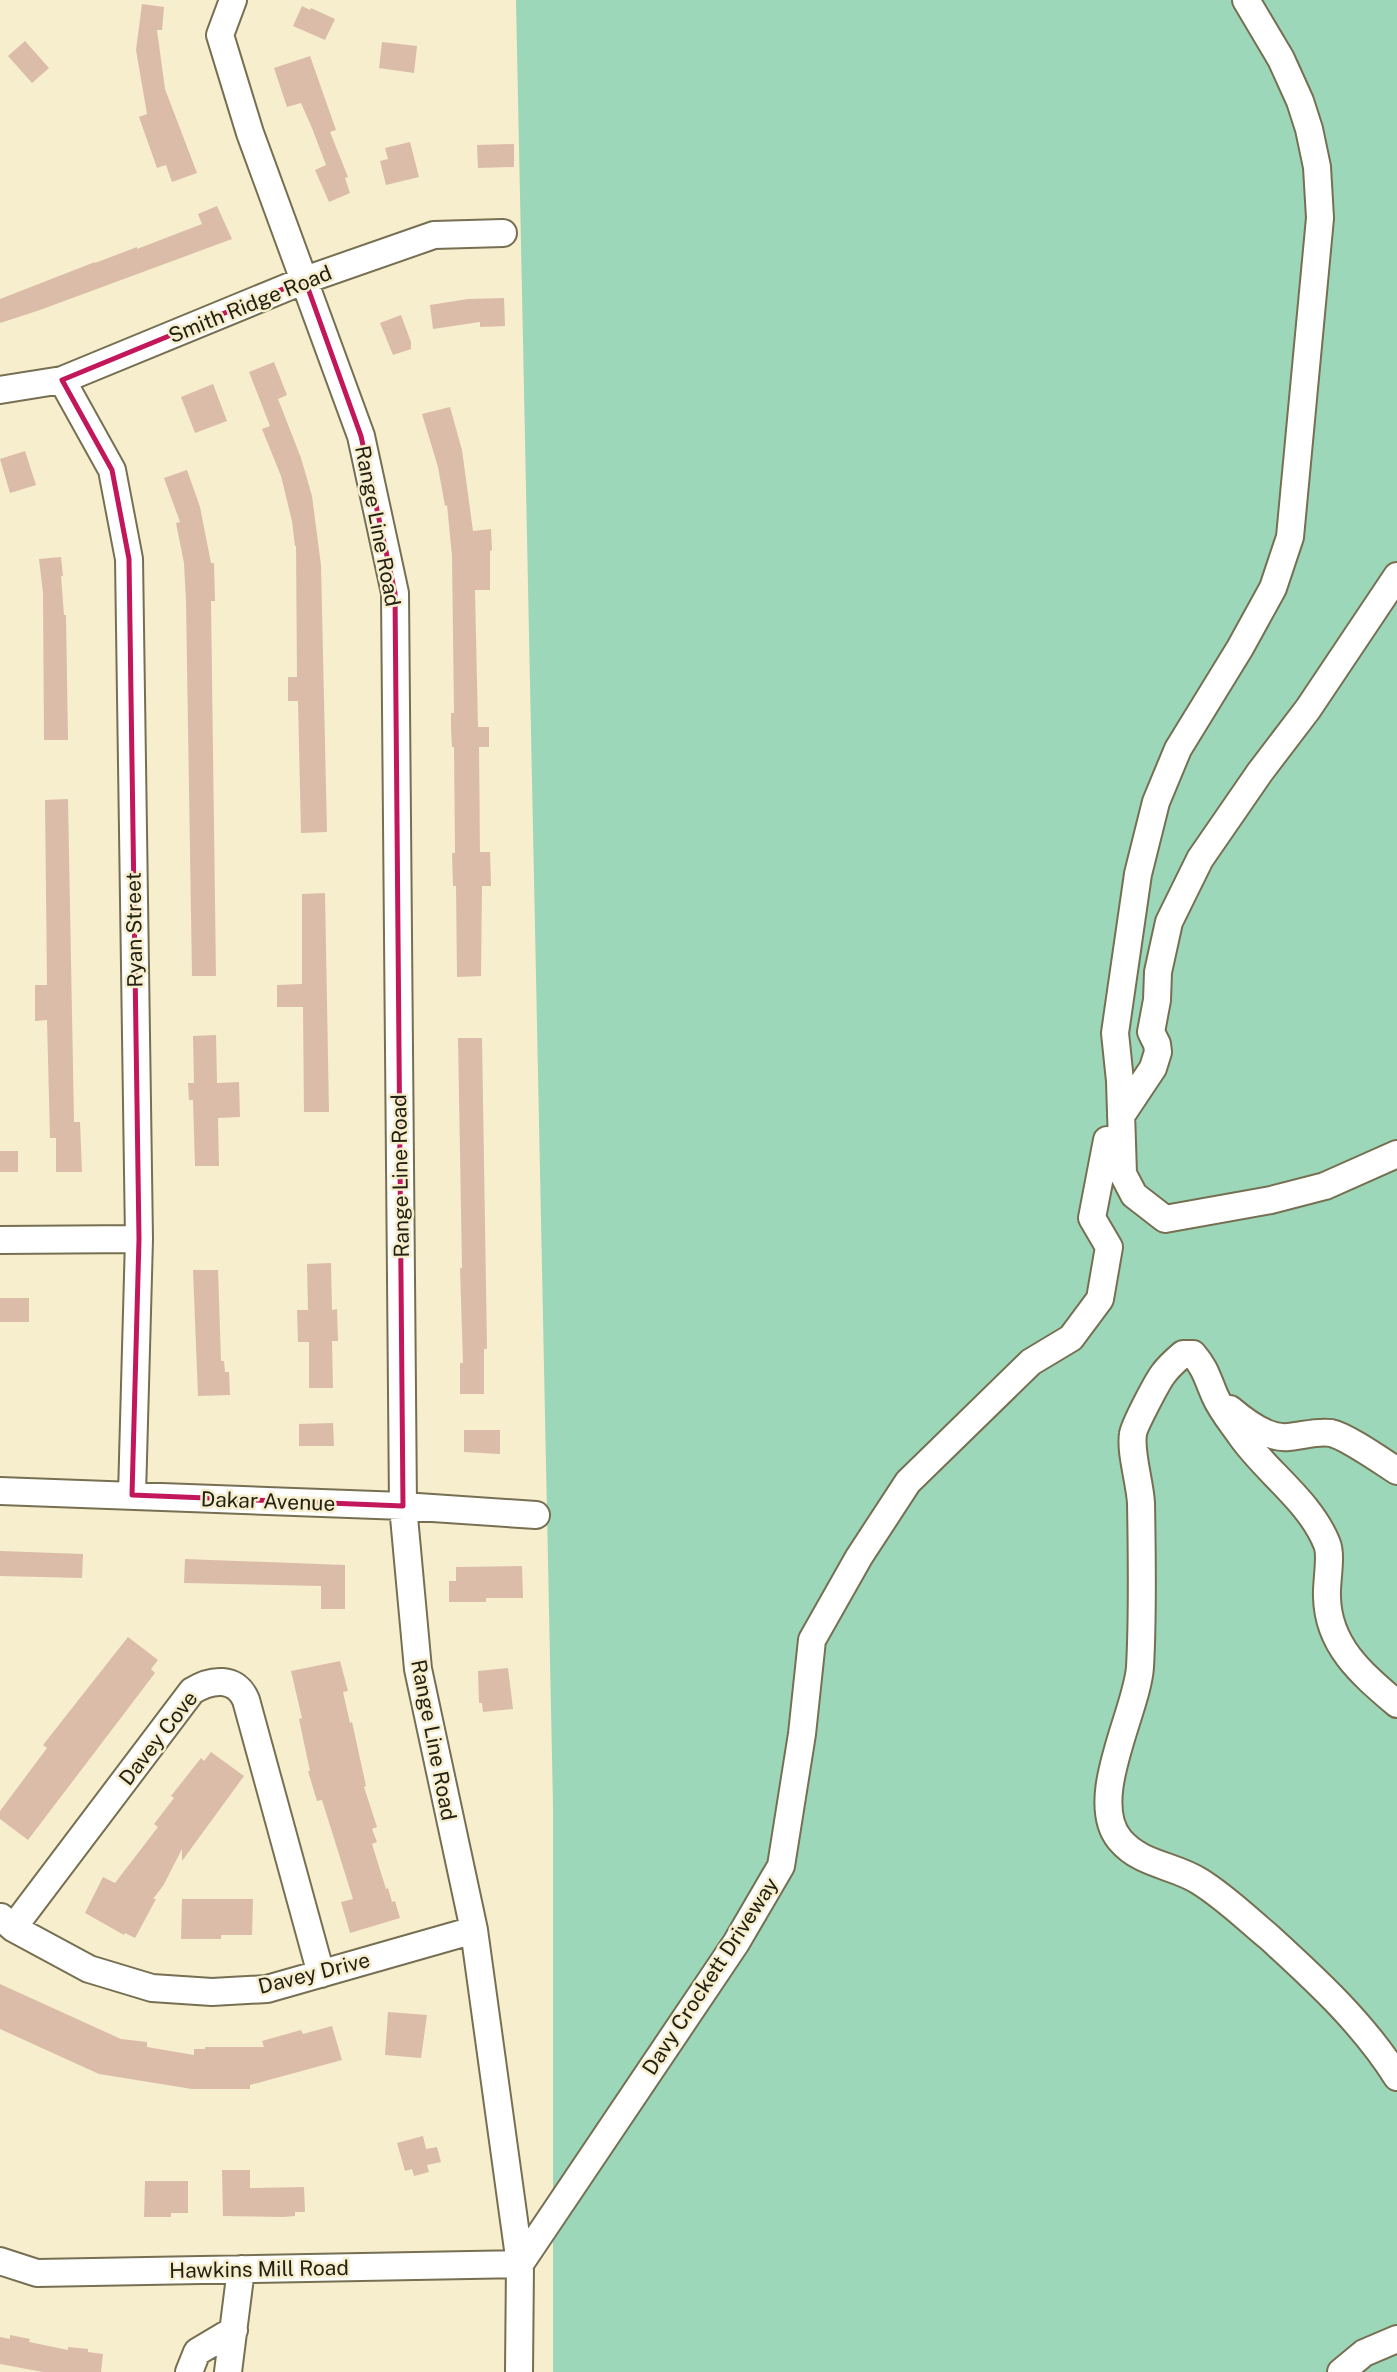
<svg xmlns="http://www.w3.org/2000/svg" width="1397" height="2372" font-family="'Public Sans',sans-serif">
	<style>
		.green { fill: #9bd7b8 }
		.building { fill: #dbbca9 }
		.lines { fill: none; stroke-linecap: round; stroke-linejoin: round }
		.minor-casing { stroke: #766f52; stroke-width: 30 }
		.minor { stroke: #fff; stroke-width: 26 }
		.marked { fill: none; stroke: #c2185b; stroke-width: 5; stroke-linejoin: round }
		.labels { text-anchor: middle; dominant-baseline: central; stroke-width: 5; stroke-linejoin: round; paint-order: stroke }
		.street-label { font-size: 21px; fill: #232014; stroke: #f6eecd }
	</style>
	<rect width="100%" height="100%" fill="#f6eecd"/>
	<path class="green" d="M 516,0 L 1397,0 L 1397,2372 L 553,2372 L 553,1805 Z"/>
	<path class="building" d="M 142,4 L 164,7 L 162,30 L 157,30 L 165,89 L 197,173 L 172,182 L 166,165 L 157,168 L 139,117 L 147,114 L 136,50 Z
		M 302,6 L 310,10 L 311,8 L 335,19 L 325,40 L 293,26 Z
		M 25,41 L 49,68 L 32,83 L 8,56 Z
		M 382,42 L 417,46 L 414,73 L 379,68 Z
		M 310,56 L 336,130 L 330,132 L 348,177 L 345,178 L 350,193 L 329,202 L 315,170 L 326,165 L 312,128 L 301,103 L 287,107 L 274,68 Z
		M 410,142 L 419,177 L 386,185 L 380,161 L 388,159 L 385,148 Z
		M 514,144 L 514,167 L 478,168 L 477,145 Z
		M 217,206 L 232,239 L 40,310 L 0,323 L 0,299 L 95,262 L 95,263 L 137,247 L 137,249 L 202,224 L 198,214 Z
		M 504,298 L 505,326 L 480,327 L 480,322 L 433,329 L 430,305 L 468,299 Z
		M 401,315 L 411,342 L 411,349 L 393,355 L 380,323 Z
		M 274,362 L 287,395 L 278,399 L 301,458 L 312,496 L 321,565 L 327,832 L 301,833 L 298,701 L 288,701 L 288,677 L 297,677 L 296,546 L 295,546 L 292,521 L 281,476 L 262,429 L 270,426 L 249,372 Z
		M 213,384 L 227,421 L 195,433 L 181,397 Z
		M 450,407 L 462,450 L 473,531 L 491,529 L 492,550 L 490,551 L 490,590 L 475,590 L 478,727 L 489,727 L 489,747 L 479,747 L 480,852 L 490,852 L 491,886 L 482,886 L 481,976 L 457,977 L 456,886 L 453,886 L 452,853 L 455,853 L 454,747 L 452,747 L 451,729 L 451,713 L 454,713 L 452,556 L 447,505 L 445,506 L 438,467 L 422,414 Z
		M 25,451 L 36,485 L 10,493 L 0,459 Z
		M 187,470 L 200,507 L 211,563 L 214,563 L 215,601 L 211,601 L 216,976 L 192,976 L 186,601 L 184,563 L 176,523 L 180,522 L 164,478 Z
		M 61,557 L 63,576 L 61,576 L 64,615 L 66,615 L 68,740 L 44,740 L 43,593 L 39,559 Z
		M 68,799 L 74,1122 L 80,1122 L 82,1172 L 56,1172 L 56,1138 L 50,1138 L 47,1020 L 35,1021 L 35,985 L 47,985 L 45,800 Z
		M 325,893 L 329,1112 L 304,1112 L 303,1007 L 277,1007 L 277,985 L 302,984 L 302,894 Z
		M 216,1035 L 217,1083 L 239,1082 L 240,1117 L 218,1118 L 219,1166 L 195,1166 L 193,1100 L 189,1100 L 188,1083 L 194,1083 L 193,1036 Z
		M 458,1038 L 482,1038 L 487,1349 L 484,1349 L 484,1394 L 460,1394 L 460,1363 L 463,1363 L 460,1268 L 462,1268 Z
		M 0,1151 L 18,1151 L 18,1172 L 0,1172 Z
		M 331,1263 L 332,1310 L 337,1309 L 338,1341 L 332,1341 L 333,1388 L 309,1388 L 309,1342 L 298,1342 L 297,1310 L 308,1310 L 307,1264 Z
		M 193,1270 L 218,1270 L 221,1361 L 224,1361 L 225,1372 L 229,1372 L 230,1395 L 198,1396 Z
		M 0,1298 L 29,1298 L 29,1322 L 0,1322 Z
		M 333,1423 L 334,1446 L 299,1446 L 299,1424 Z
		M 464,1430 L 500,1430 L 500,1454 L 464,1452 Z
		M 0,1551 L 83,1554 L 82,1578 L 0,1576 Z
		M 185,1559 L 345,1565 L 345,1609 L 321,1609 L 321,1586 L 184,1583 Z
		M 522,1566 L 523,1598 L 486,1598 L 486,1602 L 449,1602 L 449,1581 L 456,1581 L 456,1567 Z
		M 128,1637 L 158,1660 L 151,1669 L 155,1673 L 28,1840 L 0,1819 L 0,1811 L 47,1748 L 43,1745 Z
		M 340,1661 L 348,1691 L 343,1692 L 350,1723 L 352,1722 L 366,1786 L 364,1787 L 377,1827 L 372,1829 L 377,1842 L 372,1844 L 386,1889 L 388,1888 L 392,1902 L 395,1901 L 400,1918 L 350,1933 L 341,1902 L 353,1899 L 322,1800 L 317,1801 L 308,1771 L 310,1771 L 299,1719 L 302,1718 L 291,1671 Z
		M 508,1668 L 513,1709 L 483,1712 L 482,1703 L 479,1703 L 478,1671 Z
		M 211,1752 L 244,1776 L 182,1861 L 182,1849 L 163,1886 L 153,1899 L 156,1899 L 135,1938 L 125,1933 L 124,1935 L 85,1913 L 103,1877 L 115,1883 L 158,1827 L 154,1824 L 174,1798 L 171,1796 L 201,1758 L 204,1761 Z
		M 182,1899 L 253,1899 L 252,1935 L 221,1935 L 221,1939 L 181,1939 Z
		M 0,1984 L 121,2039 L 147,2042 L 147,2047 L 194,2055 L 194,2049 L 205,2049 L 205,2047 L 264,2047 L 262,2041 L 276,2037 L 301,2030 L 303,2034 L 332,2026 L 342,2060 L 250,2085 L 250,2089 L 192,2089 L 99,2074 L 0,2029 Z
		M 388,2012 L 427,2015 L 421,2058 L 385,2055 Z
		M 423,2136 L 426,2149 L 437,2147 L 441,2162 L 427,2165 L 429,2172 L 414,2176 L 412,2169 L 405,2171 L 397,2143 Z
		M 222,2170 L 250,2170 L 250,2188 L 304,2187 L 305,2212 L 295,2212 L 295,2216 L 283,2217 L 223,2216 Z
		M 145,2181 L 188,2181 L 188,2213 L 171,2213 L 171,2217 L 144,2217 Z
		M 10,2335 L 30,2339 L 29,2342 L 68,2350 L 68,2347 L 88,2349 L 88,2352 L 103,2354 L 101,2372 L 43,2372 L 0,2364 L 0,2337 L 10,2339 Z"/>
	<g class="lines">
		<g class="minor-casing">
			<path id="minor" d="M 233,0 L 220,35 L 250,133 L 361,436 L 395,593 L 403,1506 L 418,1669 L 474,1930 L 520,2264 L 519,2372
				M 1246,0 L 1281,59 L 1300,101 L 1309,129 L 1317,167 L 1320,218 L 1290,537 L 1273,588 L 1240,648 L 1178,749 L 1156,802 L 1138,874 L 1115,1033 L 1120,1081 L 1123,1174 L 1134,1195 L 1165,1219 L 1271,1200 L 1325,1186 L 1397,1154
				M 62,380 L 112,470 L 129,559 L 139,1239 L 132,1495
				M 0,390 L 62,380 L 305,280 L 434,235 L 503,233
				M 1121,1116 L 1153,1068 L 1158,1052 L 1157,1044 L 1151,1032 L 1157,1000 L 1158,972 L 1169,922 L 1200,859 L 1260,772 L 1308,709 L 1397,576
				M 0,1240 L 139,1239
				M 1230,1409 C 1244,1421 1268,1439 1288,1437 C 1302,1436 1316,1431 1331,1433 C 1346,1436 1383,1462 1397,1471
				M 0,1491 L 403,1506 L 536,1515
				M 1397,1704 C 1362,1674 1328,1646 1327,1597 C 1326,1583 1332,1556 1327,1544 C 1310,1501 1267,1473 1241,1436 C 1232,1423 1221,1410 1215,1396 C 1207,1378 1206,1369 1193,1354 L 1183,1354 C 1176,1360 1169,1366 1164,1373 C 1158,1380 1134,1426 1133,1434 C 1130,1452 1140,1483 1141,1503 C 1142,1557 1143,1613 1140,1667 C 1137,1712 1086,1800 1120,1840 C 1141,1865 1174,1865 1199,1881 C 1225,1897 1246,1918 1269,1937 C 1316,1980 1363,2023 1397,2077
				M 1,1917 L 13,1928 L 89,1969 L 152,1988 L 212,1992 L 267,1989 L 474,1930
				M 13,1928 L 192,1691 C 211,1679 236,1676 246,1700 L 321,1974
				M 0,2261 L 37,2273 L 520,2264
				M 520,2264 L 736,1943 L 781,1866 L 802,1734 L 812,1640 L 859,1557 L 908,1482 L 1031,1362 L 1071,1338 L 1100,1299 L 1109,1247 L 1092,1218 L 1107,1140
				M 189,2372 L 197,2352 L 234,2330
				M 228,2372 L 241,2269
				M 1341,2372 L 1364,2353 L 1397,2339"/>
		</g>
		<use href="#minor" class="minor"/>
	</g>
	<path class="marked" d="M 305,280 L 361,436 L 395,593 L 403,1506 L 132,1495 L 139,1239 L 129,559 L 112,470 L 62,380 Z"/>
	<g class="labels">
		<g class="street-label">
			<text transform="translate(250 304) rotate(-22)">Smith Ridge Road</text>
			<text transform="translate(378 526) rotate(79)">Range Line Road</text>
			<text transform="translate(134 930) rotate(-91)">Ryan Street</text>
			<text transform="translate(400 1176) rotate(-91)">Range Line Road</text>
			<text transform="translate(268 1501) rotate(2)">Dakar Avenue</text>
			<text transform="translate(158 1738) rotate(-52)">Davey Cove</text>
			<text transform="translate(434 1740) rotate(79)">Range Line Road</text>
			<text transform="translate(314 1973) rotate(-14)">Davey Drive</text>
			<text transform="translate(710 1976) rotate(-57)">Davy Crockett Driveway</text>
			<text transform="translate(259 2269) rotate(-1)">Hawkins Mill Road</text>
		</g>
	</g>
</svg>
